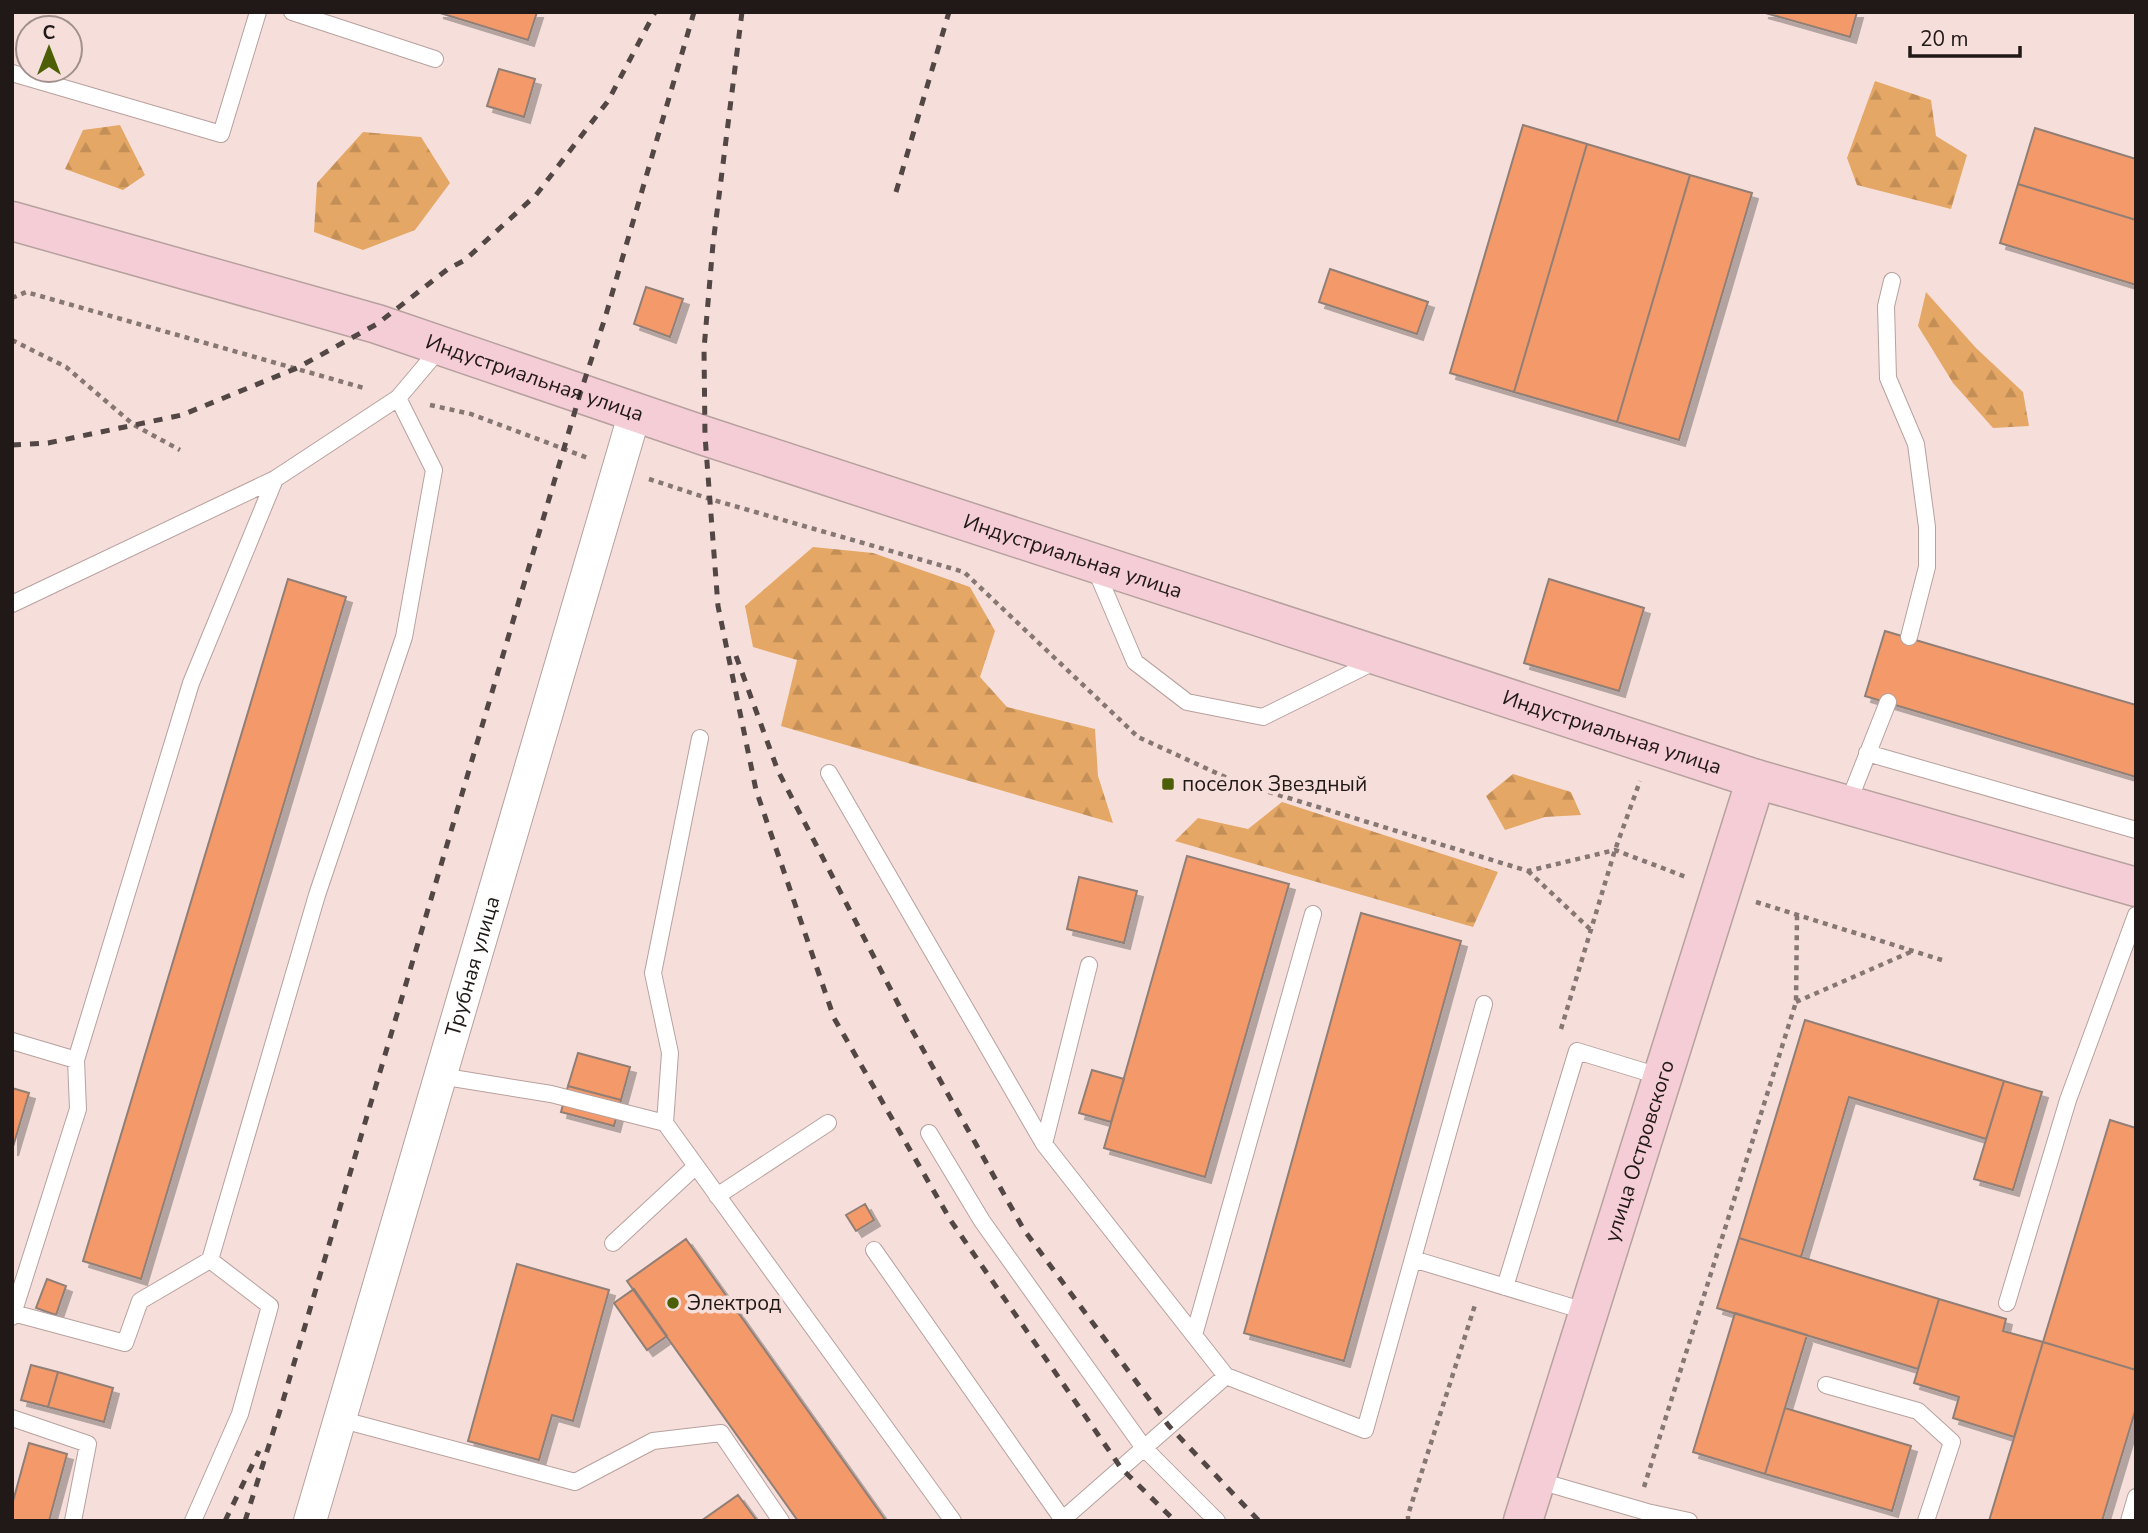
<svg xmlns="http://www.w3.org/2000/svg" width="2148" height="1533" font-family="'Nunito Sans',sans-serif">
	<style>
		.forest { fill: url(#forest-firs) }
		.building { fill: #f4996a; stroke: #917f76; stroke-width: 2; filter: url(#shadow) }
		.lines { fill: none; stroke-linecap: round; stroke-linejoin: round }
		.lane-casing { stroke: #b7a19e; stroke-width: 18 }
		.street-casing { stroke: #b7a19e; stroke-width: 34 }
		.secondary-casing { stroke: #b7a19e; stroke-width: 41 }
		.path { stroke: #867775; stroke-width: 4.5; stroke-dasharray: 5 5; stroke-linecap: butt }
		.lane { stroke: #fff; stroke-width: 16 }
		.street { stroke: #fff; stroke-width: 32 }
		.secondary { stroke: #f5cdd6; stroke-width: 38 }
		.rail { stroke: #524745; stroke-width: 5; stroke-dasharray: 9 9; stroke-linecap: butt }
		.poi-dot { fill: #4c5f06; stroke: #f6dfdb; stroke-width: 2.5 }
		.labels { text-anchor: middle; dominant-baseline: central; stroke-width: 7; stroke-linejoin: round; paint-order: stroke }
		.street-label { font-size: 21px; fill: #211918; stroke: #f6dfdb }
		.poi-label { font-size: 21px; fill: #211918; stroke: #f6dfdb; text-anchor: start }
	</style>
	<defs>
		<pattern id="forest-firs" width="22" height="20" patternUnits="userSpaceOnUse" patternTransform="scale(1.75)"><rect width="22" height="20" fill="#e5a765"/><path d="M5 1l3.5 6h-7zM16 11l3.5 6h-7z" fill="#c48f57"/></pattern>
		<filter id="shadow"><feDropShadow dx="6" dy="6" stdDeviation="0" flood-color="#0004"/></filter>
	</defs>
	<rect width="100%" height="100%" fill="#f6dfdb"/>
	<path class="forest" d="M 1875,81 L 1931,100 L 1936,136 L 1967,155 L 1951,209 L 1857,185 L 1847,158 Z
		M 120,125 L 145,175 L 123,190 L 65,169 L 83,130 Z
		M 363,132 L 421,137 L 450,183 L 415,230 L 363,250 L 314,232 L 317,183 Z
		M 1926,292 L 1976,348 L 2023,392 L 2029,426 L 1993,428 L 1953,383 L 1918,326 Z
		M 813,547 L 873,553 L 970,587 L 995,631 L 980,677 L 1007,707 L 1095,729 L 1098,776 L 1113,823 L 781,726 L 797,660 L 753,647 L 745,606 Z
		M 1513,774 L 1571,792 L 1581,815 L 1545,817 L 1505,830 L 1486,796 Z
		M 1282,802 L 1498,872 L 1473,927 L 1175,841 L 1198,818 L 1248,829 Z"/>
	<path class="building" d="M 437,12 L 537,12 L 528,40 Z
		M 1762,12 L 1857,12 L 1850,37 Z
		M 499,69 L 535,79 L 524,117 L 487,106 Z
		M 1523,125 L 1587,144 L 1514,392 L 1450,373 Z
		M 2035,128 L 2136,159 L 2136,220 L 2018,184 Z
		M 1587,144 L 1690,175 L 1617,422 L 1514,392 Z
		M 1690,175 L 1752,193 L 1679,440 L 1617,422 Z
		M 2018,184 L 2136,220 L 2136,285 L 2000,243 Z
		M 1330,269 L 1428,302 L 1417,334 L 1319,302 Z
		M 646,287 L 683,299 L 670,337 L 634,324 Z
		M 288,579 L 346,597 L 141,1279 L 83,1261 Z
		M 1549,579 L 1644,608 L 1619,691 L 1524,663 Z
		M 1885,631 L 2136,705 L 2136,777 L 1865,696 Z
		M 1187,856 L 1289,884 L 1205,1177 L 1104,1148 Z
		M 1079,877 L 1137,891 L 1124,943 L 1067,929 Z
		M 1361,913 L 1461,941 L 1344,1361 L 1244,1333 Z
		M 1805,1020 L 2004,1081 L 1986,1139 L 1849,1097 L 1801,1257 L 1739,1238 Z
		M 578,1053 L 630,1067 L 621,1100 L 568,1086 Z
		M 1092,1070 L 1124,1079 L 1111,1122 L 1079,1113 Z
		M 2004,1081 L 2042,1092 L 2013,1190 L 1974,1179 Z
		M 568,1086 L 621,1100 L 614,1126 L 561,1112 Z
		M 12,1088 L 29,1093 L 12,1150 Z
		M 2110,1120 L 2136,1128 L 2136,1370 L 2043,1342 Z
		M 865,1204 L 874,1220 L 856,1231 L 846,1215 Z
		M 1739,1238 L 1939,1299 L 1918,1369 L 1717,1308 Z
		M 686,1239 L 886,1521 L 798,1521 L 627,1281 Z
		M 517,1264 L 609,1290 L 573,1421 L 552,1415 L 539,1460 L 468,1441 Z
		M 47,1279 L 66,1286 L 56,1315 L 36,1308 Z
		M 634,1289 L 667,1336 L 647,1350 L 614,1303 Z
		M 1939,1299 L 2006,1319 L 2003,1331 L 2043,1342 L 2014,1437 L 1953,1418 L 1959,1397 L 1914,1383 Z
		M 1735,1313 L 1807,1335 L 1765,1474 L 1693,1452 Z
		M 2043,1342 L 2136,1370 L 2136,1408 L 2102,1521 L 1989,1521 Z
		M 31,1365 L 58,1372 L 48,1407 L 21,1400 Z
		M 58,1372 L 113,1388 L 104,1422 L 48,1407 Z
		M 1785,1408 L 1911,1446 L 1892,1511 L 1765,1474 Z
		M 29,1443 L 67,1454 L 49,1521 L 12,1521 L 12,1505 Z
		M 738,1495 L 757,1521 L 701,1521 Z"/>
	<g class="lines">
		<g class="lane-casing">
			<path id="lane" d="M 292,12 L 435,59
				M 12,73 L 221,134 L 258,12
				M 1892,281 L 1886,306 L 1888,378 L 1916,444 L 1927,527 L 1927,567 L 1909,637
				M 1095,568 L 1135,662 L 1187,702 L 1263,717 L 1378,660
				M 12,604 L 275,479 L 398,398 L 441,347
				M 1867,753 L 2136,830
				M 829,773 L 1044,1144 L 1226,1376 L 1365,1430 L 1484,1004
				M 1847,806 L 1888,702
				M 12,1041 L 76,1060
				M 440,1076 L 551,1094 L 665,1123 L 953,1521
				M 665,1123 L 670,1053 L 653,973 L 700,738
				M 929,1133 L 982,1221 L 1144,1448 L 1217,1521
				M 1044,1144 L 1089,965
				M 717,1196 L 828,1123
				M 613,1243 L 696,1166
				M 874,1250 L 1063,1520
				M 1413,1259 L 1588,1312
				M 1505,1287 L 1577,1051 L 1662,1077
				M 2007,1303 L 2068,1100 L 2136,915
				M 13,1313 L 125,1343 L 140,1301 L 210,1260
				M 12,1317 L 78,1109 L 76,1060 L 191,683 L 275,479
				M 1194,1335 L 1313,914
				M 1826,1385 L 1918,1411 L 1952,1442 L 1926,1521
				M 12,1418 L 88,1444 L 73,1521
				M 339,1419 L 575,1482 L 653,1441 L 721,1433 L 781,1521
				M 1536,1480 L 1647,1512 L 1689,1521
				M 193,1521 L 240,1414 L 270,1306 L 210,1260 L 317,895 L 404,637 L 434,470 L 398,398
				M 1061,1521 L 1226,1376
				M 2129,1521 L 2136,1497"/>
		</g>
		<g class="street-casing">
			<g id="street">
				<path id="s1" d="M 310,1521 L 635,412"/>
			</g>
		</g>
		<g class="secondary-casing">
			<g id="secondary">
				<path id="s2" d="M 12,221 L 377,324 L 705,436 L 1756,779 L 2136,887"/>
				<path id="s3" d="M 1523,1521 L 1756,779"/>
			</g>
		</g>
		<path class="path" d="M 12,298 L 26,292 L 364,388
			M 12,340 L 66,367 L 134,425 L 180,450
			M 430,405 L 471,414 L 588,458
			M 649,479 L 710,499 L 964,572 L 1138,737 L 1236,782 L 1528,871 L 1615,850 L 1686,877
			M 1528,871 L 1591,930
			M 1756,902 L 1942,960
			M 1796,1002 L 1913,951
			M 1561,1029 L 1615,850 L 1640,781
			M 1644,1487 L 1796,1002 L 1797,916
			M 1408,1521 L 1408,1515 L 1475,1305"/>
		<use href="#lane" class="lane"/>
		<use href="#street" class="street"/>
		<use href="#secondary" class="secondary"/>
		<path class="rail" d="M 742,12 L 713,244 L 704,349 L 705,436 L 718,606 L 756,790 L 834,1018 L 951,1221 L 1121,1468 L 1175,1521
			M 896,192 L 949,12
			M 12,445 L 48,443 L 182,415 L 297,368 L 377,324 L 448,269 L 465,260 L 536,195 L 608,101 L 655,12
			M 736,656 L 778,771 L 907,1021 L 1024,1230 L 1169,1426 L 1259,1521
			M 225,1521 L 259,1451
			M 245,1521 L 282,1404 L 580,394 L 605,318 L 694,12"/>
	</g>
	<g class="poi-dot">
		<rect x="1161" y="777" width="14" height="14" rx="3.5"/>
		<circle cx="673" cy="1303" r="7"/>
	</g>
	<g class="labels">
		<g class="street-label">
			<text stroke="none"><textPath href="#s2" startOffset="546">Индустриальная улица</textPath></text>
			<text stroke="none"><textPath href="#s2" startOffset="1113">Индустриальная улица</textPath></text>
			<text stroke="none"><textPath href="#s2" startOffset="1680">Индустриальная улица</textPath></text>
			<text stroke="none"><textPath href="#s1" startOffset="578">Трубная улица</textPath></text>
			<text stroke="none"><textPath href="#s3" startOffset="388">улица Островского</textPath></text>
		</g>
		<g class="poi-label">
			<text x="1182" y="784">поселок Звездный</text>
			<text x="687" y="1303">Электрод</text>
		</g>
	</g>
	<rect width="2148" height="1533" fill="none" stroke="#211918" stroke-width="28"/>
	<g transform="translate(49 49)"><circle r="33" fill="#f6dfdb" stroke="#a1908d" stroke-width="2"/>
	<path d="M0-5L12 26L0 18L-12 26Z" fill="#4c5f06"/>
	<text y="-10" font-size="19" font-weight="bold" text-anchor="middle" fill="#211918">С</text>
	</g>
	<path d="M1910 46v10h110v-10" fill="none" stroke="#211918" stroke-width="3.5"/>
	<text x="1920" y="46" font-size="21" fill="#211918" stroke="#f6dfdb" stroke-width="5" paint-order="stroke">20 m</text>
</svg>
